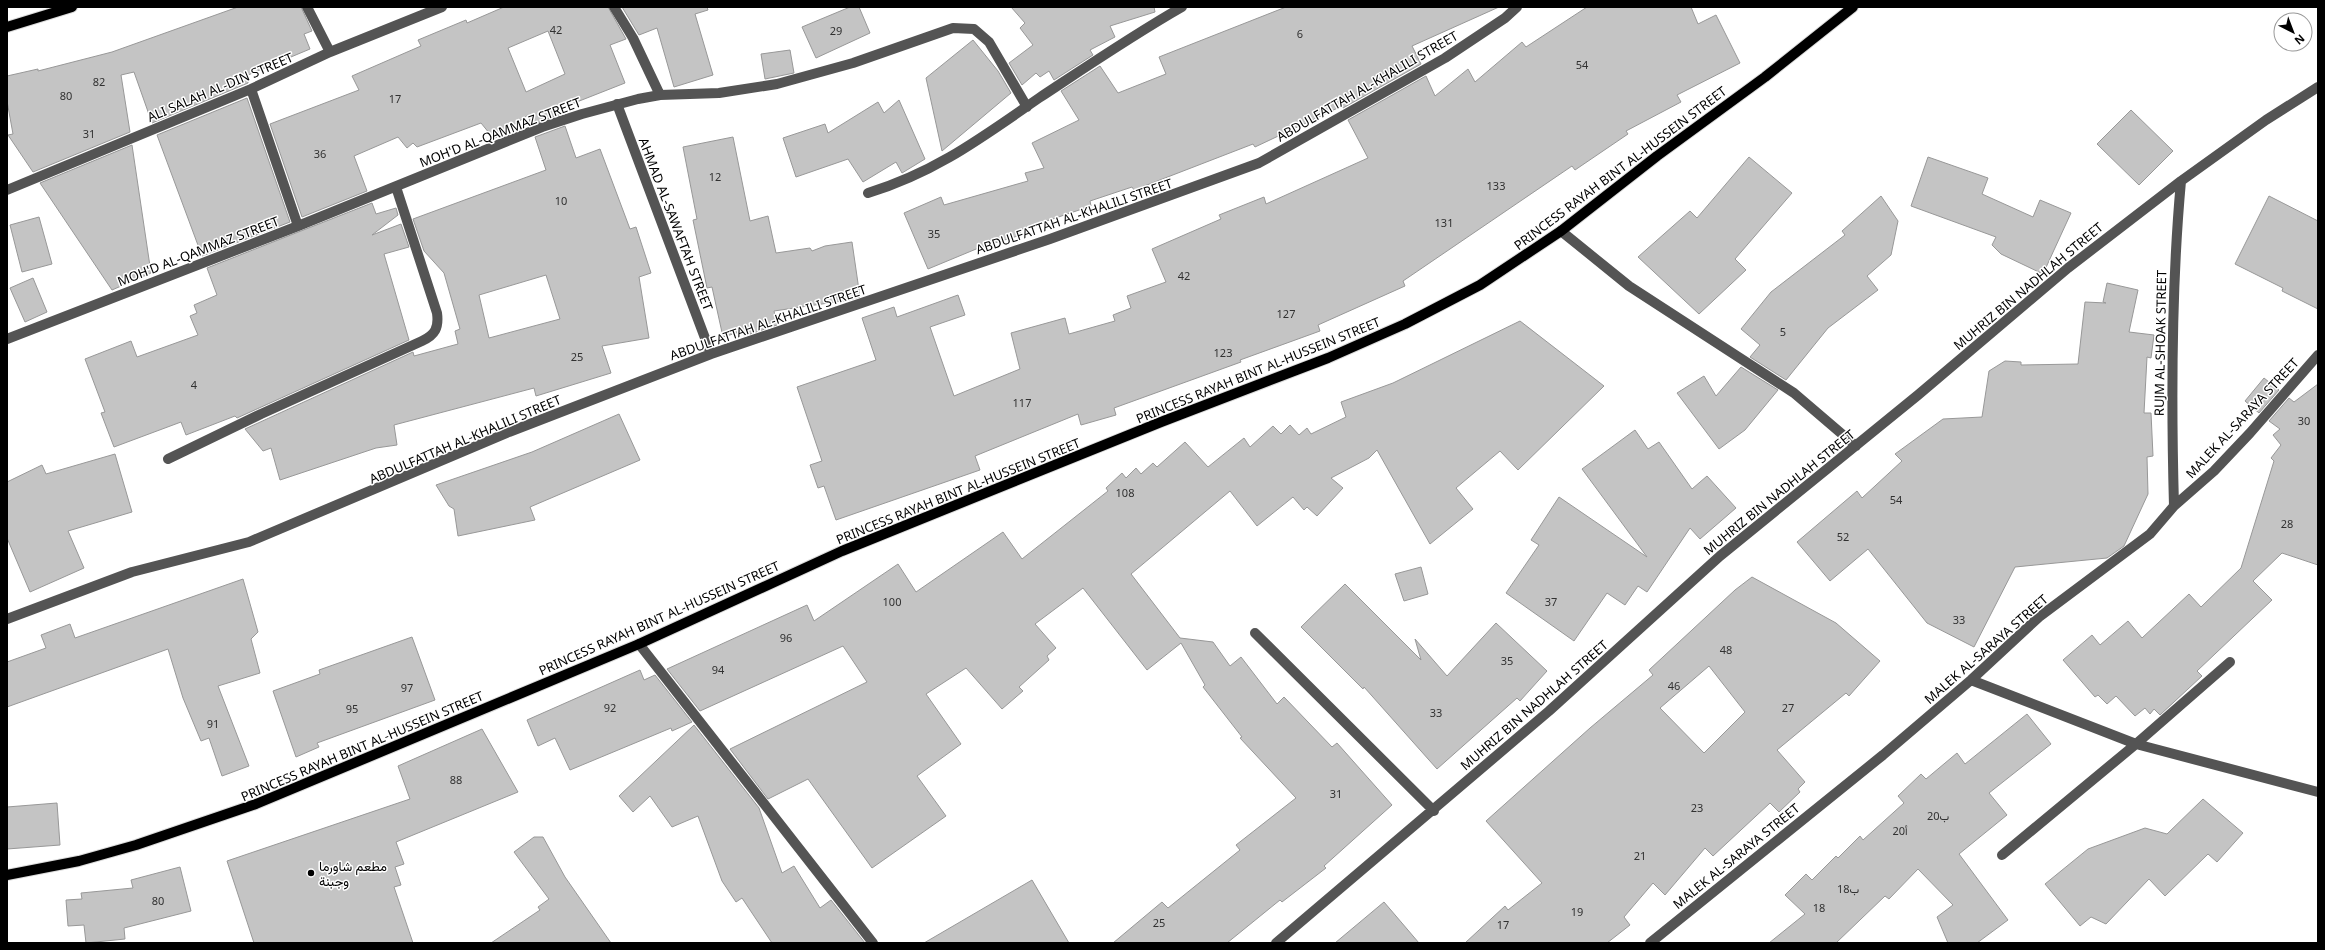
<svg xmlns="http://www.w3.org/2000/svg" width="2325" height="950" font-family="'Noto Sans',Vazirmatn,sans-serif">
	<style>
		.building { fill: #c4c4c4; stroke: #989898; fill-rule: evenodd }
		.lines { fill: none; stroke-linecap: round; stroke-linejoin: round }
		.major-casing { stroke: #dbdbdb; stroke-width: 12 }
		.minor { stroke: #545454; stroke-width: 10 }
		.major { stroke: #000; stroke-width: 10 }
		.poi-dot { fill: #000; stroke: #fff; stroke-width: 1.5 }
		.labels { text-anchor: middle; dominant-baseline: central; stroke-width: 3; stroke-linejoin: round; paint-order: stroke }
		.number-label { font-size: 11px; fill: #313131 }
		.street-label { font-size: 13px; fill: #000; stroke: #fff }
		.poi-label { font-size: 13px; fill: #000; stroke: #fff; text-anchor: start }
	</style>
	<rect width="100%" height="100%" fill="#fff"/>
	<path class="building" d="M 238,7 L 301,7 L 312,31 L 304,34 L 310,49 L 248,75 L 248,83 L 152,123 L 134,72 L 121,75 L 130,132 L 33,172 L 8,135 L 13,134 L 7,101 L 7,76 L 38,69 L 38,71 L 112,52 Z
		M 504,7 L 608,7 L 626,39 L 610,45 L 625,83 L 559,109 L 561,114 L 531,125 L 528,115 L 494,139 L 481,123 L 417,147 L 413,143 L 407,148 L 398,137 L 354,156 L 367,191 L 302,217 L 270,124 L 359,90 L 352,76 L 421,46 L 418,40 L 466,20 L 467,23 ZM 548,31 L 565,74 L 526,92 L 508,48 Z
		M 622,7 L 707,7 L 708,10 L 695,14 L 713,75 L 674,87 L 657,28 L 639,35 Z
		M 850,7 L 859,7 L 870,33 L 816,58 L 802,27 Z
		M 1011,7 L 1154,7 L 1155,12 L 1110,26 L 1115,37 L 1090,50 L 1093,55 L 1054,80 L 1049,71 L 1040,77 L 1036,73 L 1022,85 L 1009,63 L 1033,45 L 1020,28 L 1025,23 Z
		M 1286,7 L 1499,7 L 1412,46 L 1421,64 L 1343,108 L 1342,106 L 1255,147 L 1253,144 L 1134,190 L 1132,187 L 1090,201 L 1091,206 L 1020,230 L 1021,235 L 981,247 L 928,269 L 904,213 L 941,197 L 944,205 L 1028,181 L 1025,173 L 1044,168 L 1032,143 L 1079,120 L 1061,91 L 1100,66 L 1118,93 L 1166,74 L 1159,57 Z
		M 1587,7 L 1691,7 L 1698,24 L 1716,15 L 1740,63 L 1677,95 L 1681,102 L 1626,131 L 1628,134 L 1575,170 L 1572,166 L 1403,281 L 1405,286 L 1318,325 L 1320,331 L 1240,360 L 1241,362 L 1114,408 L 1116,415 L 1081,425 L 1078,414 L 975,456 L 980,470 L 836,520 L 824,486 L 818,488 L 810,465 L 822,461 L 797,387 L 876,360 L 862,318 L 894,307 L 897,317 L 958,295 L 965,315 L 930,327 L 954,396 L 1020,369 L 1011,333 L 1065,318 L 1069,334 L 1115,321 L 1113,315 L 1131,308 L 1127,296 L 1166,282 L 1152,249 L 1221,219 L 1219,215 L 1264,197 L 1266,204 L 1368,158 L 1348,120 L 1426,76 L 1435,96 L 1468,69 L 1475,82 L 1522,42 L 1526,47 Z
		M 973,40 L 998,71 L 1011,93 L 942,151 L 926,78 Z
		M 790,50 L 794,73 L 765,79 L 761,54 Z
		M 247,98 L 290,222 L 202,256 L 157,135 Z
		M 899,100 L 925,159 L 902,173 L 896,162 L 863,182 L 848,159 L 796,177 L 783,138 L 825,124 L 828,133 L 878,102 L 884,113 Z
		M 2131,110 L 2173,151 L 2139,185 L 2097,144 Z
		M 565,126 L 576,158 L 600,149 L 630,229 L 636,227 L 651,273 L 639,277 L 649,338 L 602,346 L 611,373 L 536,396 L 534,388 L 394,425 L 397,445 L 376,448 L 280,480 L 271,448 L 263,451 L 245,429 L 413,352 L 414,356 L 458,344 L 455,331 L 460,329 L 444,273 L 424,251 L 413,219 L 546,170 L 535,137 ZM 546,275 L 560,319 L 489,338 L 479,295 Z
		M 733,137 L 750,221 L 768,216 L 776,253 L 810,248 L 812,251 L 825,246 L 852,242 L 860,297 L 849,300 L 774,311 L 777,325 L 744,336 L 743,331 L 723,337 L 712,287 L 707,288 L 693,220 L 697,219 L 683,147 Z
		M 132,145 L 151,273 L 112,290 L 40,183 Z
		M 1749,157 L 1792,193 L 1735,259 L 1746,270 L 1699,314 L 1638,257 L 1690,211 L 1697,218 Z
		M 1928,157 L 1988,178 L 1982,194 L 2033,217 L 2040,200 L 2071,213 L 2043,274 L 2001,254 L 1992,245 L 1996,237 L 1911,206 Z
		M 1881,196 L 1898,221 L 1891,255 L 1867,276 L 1878,290 L 1828,328 L 1786,380 L 1750,357 L 1760,345 L 1741,329 L 1771,292 L 1845,235 L 1842,231 Z
		M 2269,196 L 2318,221 L 2318,309 L 2282,291 L 2283,288 L 2235,264 Z
		M 372,203 L 376,214 L 396,208 L 398,215 L 372,235 L 401,224 L 409,247 L 384,254 L 409,340 L 237,418 L 235,416 L 186,435 L 181,422 L 114,447 L 101,413 L 105,412 L 85,359 L 131,341 L 137,357 L 198,335 L 190,316 L 197,313 L 194,305 L 217,295 L 207,268 Z
		M 39,217 L 52,264 L 22,272 L 10,225 Z
		M 33,278 L 47,312 L 25,322 L 10,288 Z
		M 2107,283 L 2138,290 L 2129,332 L 2154,335 L 2151,358 L 2147,357 L 2144,413 L 2151,413 L 2153,456 L 2147,457 L 2148,494 L 2124,546 L 2107,558 L 2015,567 L 1974,647 L 1927,623 L 1868,549 L 1830,581 L 1797,542 L 1857,491 L 1862,498 L 1902,461 L 1895,454 L 1943,419 L 1982,417 L 1989,371 L 2005,361 L 2021,362 L 2021,365 L 2078,364 L 2085,302 L 2106,303 L 2103,302 Z
		M 1520,321 L 1604,386 L 1518,470 L 1500,451 L 1456,488 L 1473,509 L 1430,544 L 1377,450 L 1369,458 L 1331,478 L 1343,488 L 1317,516 L 1307,507 L 1304,510 L 1293,497 L 1257,526 L 1230,491 L 1131,574 L 1180,638 L 1213,642 L 1230,666 L 1241,657 L 1277,704 L 1284,697 L 1332,747 L 1337,743 L 1392,805 L 1324,866 L 1326,868 L 1282,902 L 1280,900 L 1227,943 L 1113,943 L 1162,902 L 1168,908 L 1240,850 L 1236,845 L 1296,798 L 1240,738 L 1242,737 L 1203,687 L 1205,685 L 1181,643 L 1147,670 L 1083,588 L 1035,624 L 1056,648 L 1047,656 L 1049,660 L 1019,687 L 1023,691 L 1002,709 L 966,668 L 926,694 L 961,744 L 917,776 L 946,816 L 872,868 L 808,779 L 768,799 L 730,749 L 867,682 L 843,646 L 700,711 L 667,669 L 807,605 L 814,621 L 898,564 L 916,592 L 1003,532 L 1022,559 L 1108,491 L 1106,488 L 1122,473 L 1126,478 L 1136,468 L 1141,474 L 1153,463 L 1157,467 L 1185,442 L 1208,467 L 1244,438 L 1250,447 L 1273,426 L 1281,434 L 1290,425 L 1299,435 L 1307,428 L 1311,434 L 1346,417 L 1341,402 L 1393,383 Z
		M 1741,367 L 1778,390 L 1745,430 L 1719,449 L 1677,393 L 1704,376 L 1716,396 Z
		M 2264,378 L 2279,390 L 2259,413 L 2245,401 Z
		M 2318,384 L 2318,565 L 2282,553 L 2253,581 L 2272,600 L 2197,671 L 2202,676 L 2160,715 L 2154,709 L 2150,714 L 2145,708 L 2135,716 L 2116,696 L 2107,704 L 2098,695 L 2095,697 L 2063,660 L 2092,635 L 2100,645 L 2128,621 L 2142,638 L 2189,594 L 2201,607 L 2241,568 L 2274,461 L 2271,458 L 2281,445 L 2273,435 L 2280,429 L 2269,421 L 2289,398 L 2294,402 Z
		M 619,414 L 640,460 L 530,507 L 535,520 L 458,536 L 454,509 L 449,506 L 436,485 L 532,452 Z
		M 1635,430 L 1648,449 L 1659,442 L 1692,489 L 1707,476 L 1736,508 L 1700,539 L 1690,528 L 1647,592 L 1638,586 L 1625,605 L 1607,593 L 1574,641 L 1506,593 L 1539,545 L 1531,540 L 1559,497 L 1647,557 L 1582,469 Z
		M 115,454 L 132,512 L 68,531 L 84,568 L 30,592 L 7,538 L 7,482 L 42,465 L 46,474 Z
		M 1421,567 L 1428,594 L 1404,601 L 1395,574 Z
		M 1752,577 L 1836,623 L 1880,661 L 1849,696 L 1846,693 L 1777,750 L 1805,782 L 1798,789 L 1800,792 L 1779,812 L 1770,803 L 1713,856 L 1705,848 L 1665,895 L 1653,883 L 1624,917 L 1630,925 L 1607,943 L 1465,943 L 1505,906 L 1508,910 L 1542,883 L 1486,821 L 1590,728 L 1653,675 L 1649,670 L 1735,590 ZM 1709,666 L 1745,712 L 1704,753 L 1660,708 Z
		M 243,579 L 258,632 L 251,639 L 260,673 L 218,686 L 249,766 L 222,776 L 209,738 L 201,741 L 183,698 L 168,649 L 7,707 L 7,662 L 46,648 L 41,635 L 70,624 L 75,638 Z
		M 1345,584 L 1421,660 L 1415,639 L 1447,676 L 1496,623 L 1547,671 L 1520,701 L 1517,698 L 1437,769 L 1364,687 L 1363,689 L 1301,627 Z
		M 412,637 L 435,700 L 317,743 L 319,747 L 296,757 L 273,691 L 320,674 L 319,670 Z
		M 640,670 L 644,680 L 655,675 L 692,722 L 672,731 L 671,728 L 570,770 L 555,738 L 538,746 L 527,720 Z
		M 2027,714 L 2051,744 L 1989,793 L 2007,815 L 1959,854 L 2008,920 L 1977,943 L 1948,943 L 1937,917 L 1953,905 L 1918,869 L 1889,899 L 1885,896 L 1836,943 L 1769,943 L 1805,914 L 1785,895 L 1806,874 L 1812,880 L 1836,856 L 1838,858 L 1860,836 L 1863,840 L 1904,803 L 1898,796 L 1921,774 L 1926,779 L 1957,753 L 1965,764 Z
		M 694,725 L 759,808 L 782,873 L 794,866 L 820,908 L 831,900 L 865,943 L 772,943 L 742,898 L 736,902 L 722,881 L 698,816 L 672,827 L 650,796 L 633,812 L 619,796 Z
		M 482,729 L 518,792 L 396,842 L 404,864 L 395,867 L 401,885 L 394,887 L 413,943 L 254,943 L 227,861 L 410,799 L 398,766 Z
		M 2203,799 L 2243,833 L 2217,862 L 2208,854 L 2165,896 L 2149,879 L 2106,924 L 2091,917 L 2080,926 L 2045,884 L 2088,849 L 2145,828 L 2167,834 Z
		M 57,803 L 60,845 L 7,849 L 7,807 Z
		M 534,837 L 543,837 L 565,877 L 611,943 L 491,943 L 540,910 L 538,907 L 549,899 L 514,852 Z
		M 180,867 L 191,911 L 124,928 L 125,939 L 86,943 L 84,925 L 68,926 L 66,900 L 82,899 L 81,893 L 133,888 L 131,880 Z
		M 1032,880 L 1069,943 L 924,943 Z
		M 1384,902 L 1419,943 L 1335,943 Z"/>
	<g class="lines">
		<g class="major-casing">
			<path id="major" d="M 7,27 L 72,7
				M 7,875 L 79,861 L 136,845 L 256,804 L 639,644 L 842,551 L 1161,422 L 1328,358 L 1405,324 L 1480,285 L 1561,231 L 1657,156 L 1765,77 L 1853,7"/>
		</g>
		<path class="minor" d="M 307,7 L 330,52
			M 614,7 L 633,38 L 660,95
			M 251,89 L 298,226
			M 617,104 L 711,354
			M 7,190 L 251,89 L 330,52 L 442,7
			M 868,193 C 936,172 981,138 1039,98 C 1086,67 1133,35 1182,7
			M 1561,231 L 1629,286 L 1794,393 L 1856,446
			M 7,339 L 298,226 L 542,127 L 582,114 L 638,99 L 660,95 L 719,93 L 777,84 L 853,63 L 953,28 L 974,29 L 989,42 L 1027,107
			M 168,459 L 261,414 L 422,341 C 435,335 439,328 437,313 L 396,187
			M 2174,506 C 2171,398 2171,290 2181,181
			M 7,619 L 132,572 L 249,542 L 509,432 L 711,354 L 1050,239 L 1259,163 L 1445,58 L 1505,18 L 1517,7
			M 1255,633 L 1434,811
			M 639,644 L 873,943
			M 1971,680 L 2136,744 L 2318,792
			M 2002,855 L 2136,744 L 2230,662
			M 1276,943 L 1549,711 L 1720,556 L 1918,395 L 2068,268 L 2181,181 L 2266,120 L 2318,87
			M 1650,943 L 1883,755 L 1971,680 L 2039,617 L 2150,534 L 2174,506 L 2214,471 L 2250,433 L 2318,355"/>
		<use href="#major" class="major"/>
	</g>
	<circle class="poi-dot" cx="311" cy="873" r="4"/>
	<g class="labels">
		<g class="number-label">
			<text x="556" y="29">42</text>
			<text x="836" y="30">29</text>
			<text x="1300" y="33">6</text>
			<text x="1582" y="64">54</text>
			<text x="99" y="81">82</text>
			<text x="66" y="95">80</text>
			<text x="395" y="98">17</text>
			<text x="89" y="133">31</text>
			<text x="320" y="153">36</text>
			<text x="715" y="176">12</text>
			<text x="1496" y="185">133</text>
			<text x="561" y="200">10</text>
			<text x="1444" y="222">131</text>
			<text x="934" y="233">35</text>
			<text x="1184" y="275">42</text>
			<text x="1286" y="313">127</text>
			<text x="1783" y="331">5</text>
			<text x="1223" y="352">123</text>
			<text x="577" y="356">25</text>
			<text x="194" y="384">4</text>
			<text x="1022" y="402">117</text>
			<text x="2304" y="420">30</text>
			<text x="1125" y="492">108</text>
			<text x="1896" y="499">54</text>
			<text x="2287" y="523">28</text>
			<text x="1843" y="536">52</text>
			<text x="892" y="601">100</text>
			<text x="1551" y="601">37</text>
			<text x="1959" y="619">33</text>
			<text x="786" y="637">96</text>
			<text x="1726" y="649">48</text>
			<text x="1507" y="660">35</text>
			<text x="718" y="669">94</text>
			<text x="1674" y="685">46</text>
			<text x="407" y="687">97</text>
			<text x="610" y="707">92</text>
			<text x="1788" y="707">27</text>
			<text x="352" y="708">95</text>
			<text x="1436" y="712">33</text>
			<text x="213" y="723">91</text>
			<text x="456" y="779">88</text>
			<text x="1336" y="793">31</text>
			<text x="1697" y="807">23</text>
			<text x="1938" y="815">20ب</text>
			<text x="1900" y="830">20أ</text>
			<text x="1640" y="855">21</text>
			<text x="1848" y="888">18ب</text>
			<text x="158" y="900">80</text>
			<text x="1819" y="907">18</text>
			<text x="1577" y="911">19</text>
			<text x="1159" y="922">25</text>
			<text x="1503" y="924">17</text>
		</g>
		<g class="street-label">
			<text transform="translate(1367 86) rotate(-30)">ABDULFATTAH AL-KHALILI STREET</text>
			<text transform="translate(220 87) rotate(-23)">ALI SALAH AL-DIN STREET</text>
			<text transform="translate(500 132) rotate(-21)">MOH'D AL-QAMMAZ STREET</text>
			<text transform="translate(1620 168) rotate(-37)">PRINCESS RAYAH BINT AL-HUSSEIN STREET</text>
			<text transform="translate(1074 216) rotate(-19)">ABDULFATTAH AL-KHALILI STREET</text>
			<text transform="translate(676 224) rotate(69)">AHMAD AL-SAWAFTAH STREET</text>
			<text transform="translate(198 251) rotate(-21)">MOH'D AL-QAMMAZ STREET</text>
			<text transform="translate(2028 286) rotate(-40)">MUHRIZ BIN NADHLAH STREET</text>
			<text transform="translate(768 322) rotate(-19)">ABDULFATTAH AL-KHALILI STREET</text>
			<text transform="translate(2160 343) rotate(-89)">RUJM AL-SHOAK STREET</text>
			<text transform="translate(1258 370) rotate(-22)">PRINCESS RAYAH BINT AL-HUSSEIN STREET</text>
			<text transform="translate(2242 418) rotate(-47)">MALEK AL-SARAYA STREET</text>
			<text transform="translate(465 439) rotate(-23)">ABDULFATTAH AL-KHALILI STREET</text>
			<text transform="translate(958 491) rotate(-22)">PRINCESS RAYAH BINT AL-HUSSEIN STREET</text>
			<text transform="translate(1779 492) rotate(-39)">MUHRIZ BIN NADHLAH STREET</text>
			<text transform="translate(659 618) rotate(-24)">PRINCESS RAYAH BINT AL-HUSSEIN STREET</text>
			<text transform="translate(1986 649) rotate(-41)">MALEK AL-SARAYA STREET</text>
			<text transform="translate(1534 705) rotate(-41)">MUHRIZ BIN NADHLAH STREET</text>
			<text transform="translate(362 746) rotate(-23)">PRINCESS RAYAH BINT AL-HUSSEIN STREET</text>
			<text transform="translate(1736 856) rotate(-39)">MALEK AL-SARAYA STREET</text>
		</g>
		<g class="poi-label">
			<text x="319" y="866">مطعم شاورما<tspan x="319" dy="15">وجبنة</tspan></text>
		</g>
	</g>
	<rect width="2325" height="950" fill="none" stroke="#000000" stroke-width="16"/>
	<g transform="translate(2293 32) rotate(138)"><circle r="19" fill="#ffffff" stroke="#999999"/>
	<path d="M0-3L7 15L0 10L-7 15Z" fill="#000000"/>
	<text y="-6" font-size="11" font-weight="bold" text-anchor="middle" fill="#000000">N</text>
	</g>
</svg>
